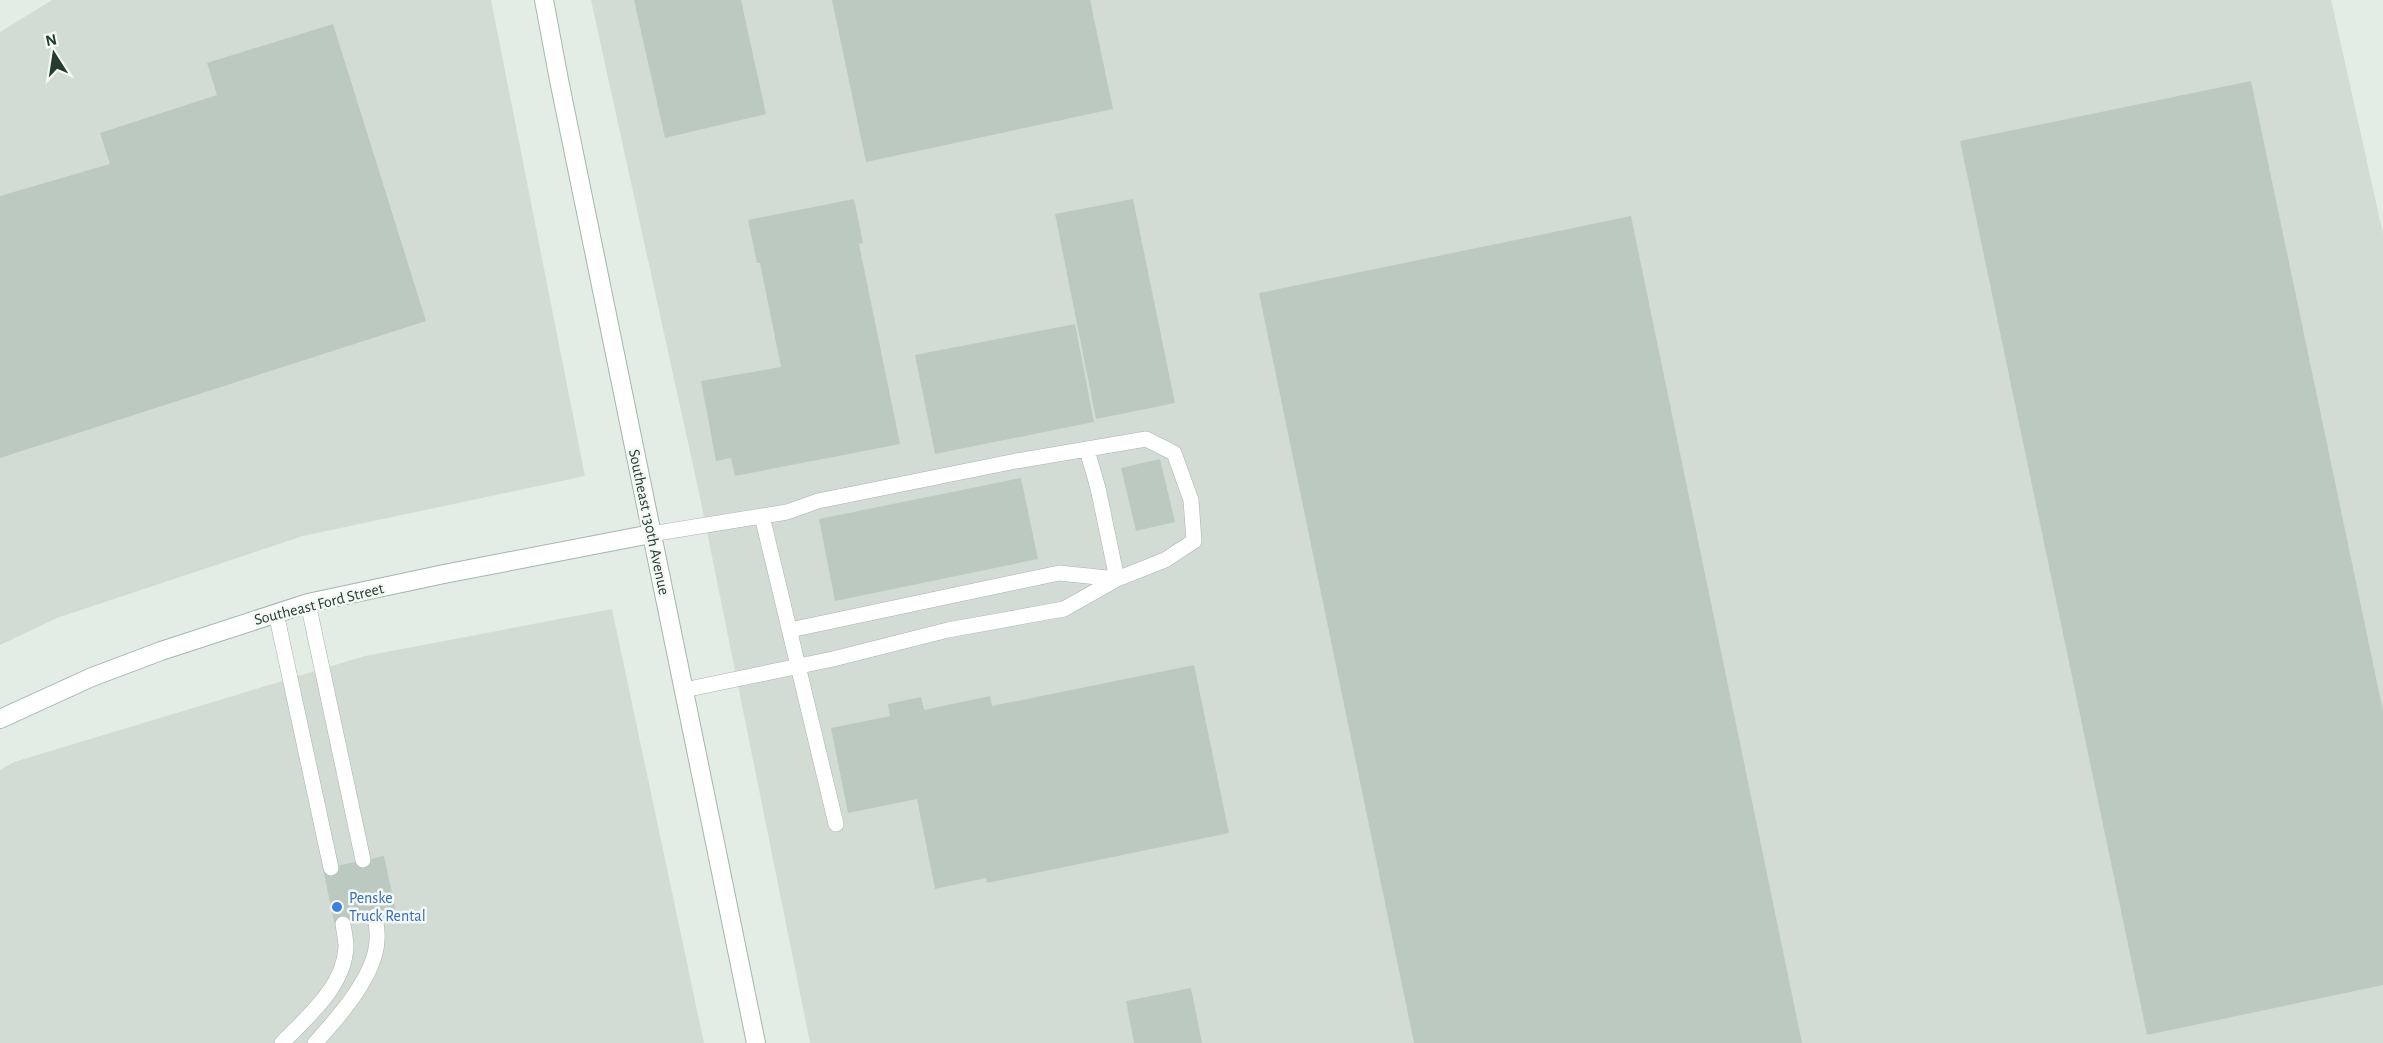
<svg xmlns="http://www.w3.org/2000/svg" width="2383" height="1043" font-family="'Alegreya Sans',sans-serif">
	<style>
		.built { fill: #d2dcd5 }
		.building { fill: #bcc9c1 }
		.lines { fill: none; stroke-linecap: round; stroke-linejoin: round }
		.lane-casing { stroke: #a7b4ac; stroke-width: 16 }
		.secondary-casing { stroke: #a3b7ab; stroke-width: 20 }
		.lane { stroke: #fff; stroke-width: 15 }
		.secondary { stroke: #fff; stroke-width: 18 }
		.shop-dot { fill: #3f7fe0; stroke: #f4f9f5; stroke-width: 2 }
		.labels { text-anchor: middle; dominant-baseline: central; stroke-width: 5; stroke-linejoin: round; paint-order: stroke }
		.street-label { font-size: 16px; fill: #253c30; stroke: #f4f9f5 }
		.shop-label { font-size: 16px; fill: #366cbe; stroke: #f4f9f5; text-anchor: start }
	</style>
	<rect width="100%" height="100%" fill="#e4ece6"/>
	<path class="built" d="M 52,0 L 491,0 L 585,476 L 303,536 L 57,618 L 0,645 L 0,32 Z
		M 591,0 L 2331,0 L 2383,234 L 2383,1043 L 810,1043 L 701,502 Z
		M 612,609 L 704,1043 L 0,1043 L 0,770 L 14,762 L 365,656 Z"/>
	<path class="building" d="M 634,0 L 741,0 L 766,114 L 665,138 Z
		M 832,0 L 1090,0 L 1113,109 L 866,162 Z
		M 333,24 L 426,321 L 0,458 L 0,196 L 110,164 L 100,133 L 217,95 L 207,63 Z
		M 2251,81 L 2383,711 L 2383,985 L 2147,1035 L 1960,141 Z
		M 854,199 L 863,243 L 859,244 L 900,444 L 735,476 L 731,458 L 716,461 L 701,381 L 781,367 L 760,263 L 757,263 L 748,220 Z
		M 1133,199 L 1175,403 L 1096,419 L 1055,214 Z
		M 1631,216 L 1802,1043 L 1414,1043 L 1259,293 Z
		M 1075,324 L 1094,422 L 935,454 L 915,355 Z
		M 1160,459 L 1175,522 L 1136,531 L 1121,468 Z
		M 1021,478 L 1038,559 L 835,601 L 819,519 Z
		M 1194,665 L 1229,833 L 987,883 L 986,878 L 935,889 L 917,799 L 848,813 L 831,728 L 890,716 L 888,704 L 921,697 L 924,710 L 990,696 L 992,706 Z
		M 384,856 L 396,913 L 335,926 L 323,869 Z
		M 1191,988 L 1202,1043 L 1134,1043 L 1126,1001 Z"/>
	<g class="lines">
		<g class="lane-casing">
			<path id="lane" d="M 762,516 L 836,824
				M 651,534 L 787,512 L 818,501 L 1016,461 L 1146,439 L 1174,453 L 1191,500 L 1194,541 L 1165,560 L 1117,579 L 1059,573 L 790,630
				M 308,603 L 363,860
				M 276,613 L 331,868
				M 684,690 L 833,659 L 948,630 L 1064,609 L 1117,579 L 1098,488 L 1087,450
				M 282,1043 C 308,1016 344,987 346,947 C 346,940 344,931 343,924
				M 315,1043 C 338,1018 376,975 377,940 C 378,932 376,924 375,916"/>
		</g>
		<g class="secondary-casing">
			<path id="secondary" d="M 544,0 L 559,80 L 756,1043
				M 0,719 L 92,677 L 161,651 L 308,603 L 444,574 L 651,534"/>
		</g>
		<use href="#lane" class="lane"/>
		<use href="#secondary" class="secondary"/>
	</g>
	<circle class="shop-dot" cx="337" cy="907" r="6"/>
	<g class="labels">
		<g class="street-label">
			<text transform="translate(649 522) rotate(78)">Southeast 130th Avenue</text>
			<text transform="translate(319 604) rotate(-14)">Southeast Ford Street</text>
		</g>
		<g class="shop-label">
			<text x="349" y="898">Penske<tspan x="349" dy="18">Truck Rental</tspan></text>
		</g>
	</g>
	<g transform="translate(54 54) rotate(348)" stroke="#f4f9f5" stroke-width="4.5" paint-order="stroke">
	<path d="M0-4.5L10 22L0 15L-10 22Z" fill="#253c30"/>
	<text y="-9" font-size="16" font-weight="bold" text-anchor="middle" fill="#253c30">N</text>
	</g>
</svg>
